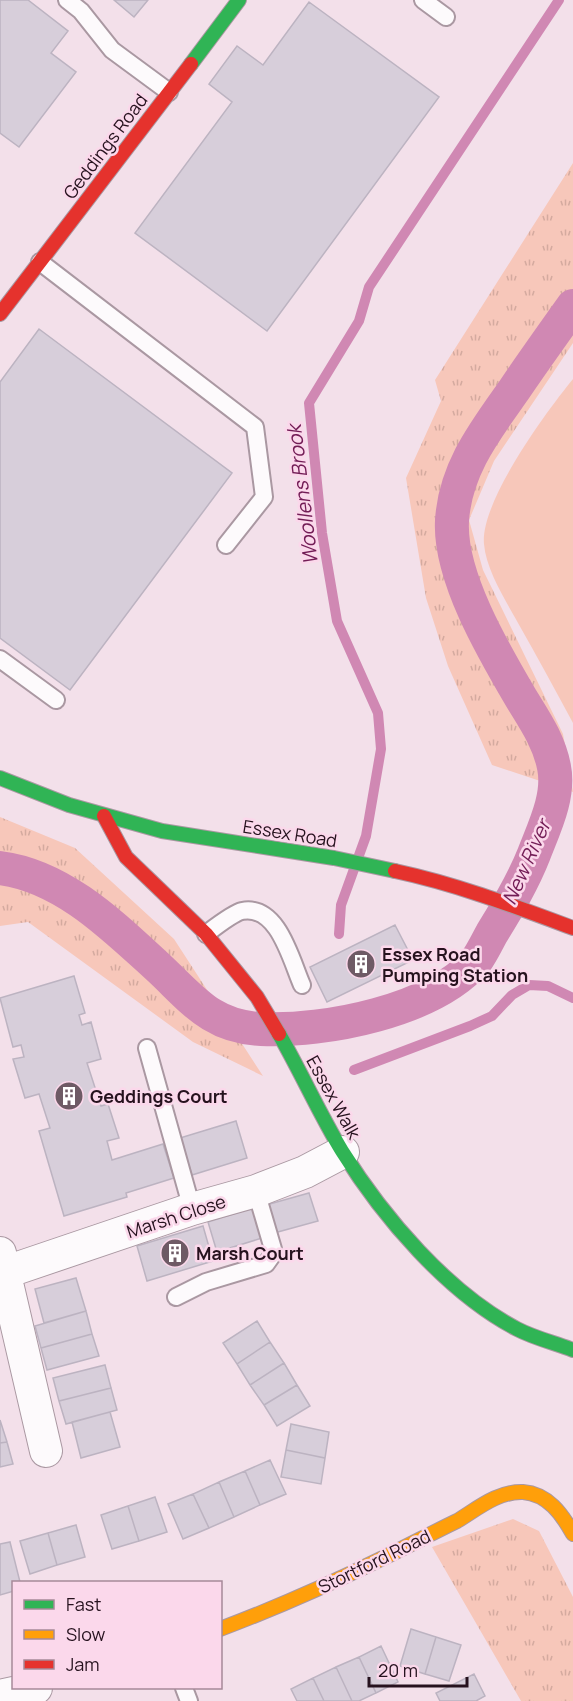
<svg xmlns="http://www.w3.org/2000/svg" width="573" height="1701" font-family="Manrope,sans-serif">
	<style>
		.grass { fill: url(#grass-tufts) }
		.green { fill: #f7c7ba }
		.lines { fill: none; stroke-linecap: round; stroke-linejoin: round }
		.stream { stroke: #d088b3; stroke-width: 10 }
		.canal { stroke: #d088b3; stroke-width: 34 }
		.building { fill: #d7ceda; stroke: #bcb3c1; stroke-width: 1.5 }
		.lane-casing { stroke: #aa98a2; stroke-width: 20 }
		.street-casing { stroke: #aa98a2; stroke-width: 34 }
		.fast-casing { stroke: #aa98a2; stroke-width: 16 }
		.slow-casing { stroke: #aa98a2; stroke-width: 16 }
		.jam-casing { stroke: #aa98a2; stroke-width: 16 }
		.lane { stroke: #fdfafc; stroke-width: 16 }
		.street { stroke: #fdfafc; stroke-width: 32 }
		.fast { stroke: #30b455; stroke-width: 14 }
		.slow { stroke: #ff9f0a; stroke-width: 14 }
		.jam { stroke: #e5322d; stroke-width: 14 }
		.labels { text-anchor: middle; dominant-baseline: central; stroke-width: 5; stroke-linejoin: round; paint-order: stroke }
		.street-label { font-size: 18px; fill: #26121e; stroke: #fbd8eb }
		.poi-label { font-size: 18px; font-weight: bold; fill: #26121e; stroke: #fbd8eb; text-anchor: start }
		.water-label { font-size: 20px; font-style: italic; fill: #721c55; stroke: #fbd8eb }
	</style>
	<defs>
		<pattern id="grass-tufts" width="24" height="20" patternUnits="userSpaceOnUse" patternTransform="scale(1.5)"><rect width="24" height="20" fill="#f7c7ba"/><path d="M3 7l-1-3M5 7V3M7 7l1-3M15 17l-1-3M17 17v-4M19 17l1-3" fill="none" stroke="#d4aa9f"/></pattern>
	</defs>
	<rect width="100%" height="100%" fill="#f3e0ea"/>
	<path class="grass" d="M 573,163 L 573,343 L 494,461 L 469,520 L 483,570 L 563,734 L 573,792 L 492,765 L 448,666 L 426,598 L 406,478 L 441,401 L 435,380 Z
		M 0,817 L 75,848 L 174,939 L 263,1076 L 193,1042 L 28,922 L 0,926 Z
		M 513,1519 L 539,1531 L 573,1597 L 573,1701 L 521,1701 L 432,1547 Z"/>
	<path class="green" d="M 573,379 L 573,723 C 555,690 537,656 518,623 C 506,601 486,570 484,544 C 480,502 546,412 573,379 Z"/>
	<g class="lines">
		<path class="stream" d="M 339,934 L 341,905 L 366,836 L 381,749 L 378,713 L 337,621 L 322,533 L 309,403 L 359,321 L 369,287 L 559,0
			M 354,1070 L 470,1026 L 492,1016 L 512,995 L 529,985 L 548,986 L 573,998"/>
		<path class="canal" d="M 0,868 C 64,876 115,928 160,969 C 193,1000 212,1027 261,1029 C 325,1032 433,1011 476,961 C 482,953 487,942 492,933 C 508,907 523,882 534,854 C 544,828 560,796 554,767 C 549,741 535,721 521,698 C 494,652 449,576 452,521 C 455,469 485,431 514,390 C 533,362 553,334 573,306"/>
	</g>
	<path class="building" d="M 0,0 L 28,0 L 68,31 L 51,53 L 76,72 L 19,147 L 0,133 Z
		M 114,0 L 148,0 L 134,17 Z
		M 309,2 L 439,97 L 267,331 L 135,233 L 232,102 L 209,84 L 237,46 L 263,65 Z
		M 39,329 L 232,473 L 70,690 L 0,638 L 0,382 Z
		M 395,925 L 413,960 L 327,1002 L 310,967 Z
		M 74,976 L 85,1013 L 79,1015 L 82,1025 L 91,1022 L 101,1059 L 87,1063 L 101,1106 L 108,1104 L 119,1138 L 107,1141 L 112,1160 L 163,1144 L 174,1178 L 126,1193 L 127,1197 L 64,1216 L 39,1131 L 50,1128 L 39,1094 L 25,1098 L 13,1059 L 24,1057 L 21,1045 L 13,1047 L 0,998 Z
		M 236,1121 L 247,1158 L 192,1175 L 180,1138 Z
		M 309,1193 L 318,1221 L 274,1233 L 266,1205 Z
		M 252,1208 L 262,1238 L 217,1252 L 208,1222 Z
		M 203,1226 L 213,1261 L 147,1281 L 137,1246 Z
		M 76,1278 L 86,1311 L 44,1323 L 35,1289 Z
		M 86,1311 L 92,1334 L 41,1348 L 35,1326 Z
		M 257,1321 L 270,1342 L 237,1364 L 223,1343 Z
		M 92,1334 L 99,1356 L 47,1370 L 41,1348 Z
		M 270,1342 L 284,1363 L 250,1385 L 237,1364 Z
		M 284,1363 L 297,1385 L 264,1405 L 250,1385 Z
		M 105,1365 L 111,1388 L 59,1401 L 53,1378 Z
		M 297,1385 L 310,1406 L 277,1426 L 264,1405 Z
		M 111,1388 L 117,1410 L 66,1424 L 59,1401 Z
		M 110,1412 L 120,1447 L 81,1458 L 72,1422 Z
		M 0,1420 L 7,1442 L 0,1443 Z
		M 291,1424 L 329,1432 L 325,1458 L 286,1450 Z
		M 7,1442 L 13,1464 L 0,1467 L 0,1443 Z
		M 286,1450 L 325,1458 L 321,1484 L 281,1477 Z
		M 270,1460 L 286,1494 L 260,1505 L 245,1471 Z
		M 245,1471 L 260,1505 L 234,1517 L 219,1482 Z
		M 219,1482 L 234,1517 L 209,1528 L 193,1494 Z
		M 193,1494 L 209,1528 L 183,1539 L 168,1504 Z
		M 155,1497 L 167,1532 L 139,1541 L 128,1506 Z
		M 128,1506 L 139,1541 L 112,1549 L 101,1515 Z
		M 76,1525 L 85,1557 L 57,1565 L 48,1533 Z
		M 48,1533 L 57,1565 L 30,1574 L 20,1541 Z
		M 10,1542 L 20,1582 L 14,1582 L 14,1591 L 0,1595 L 0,1544 Z
		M 411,1629 L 436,1637 L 425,1674 L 400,1666 Z
		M 436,1637 L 461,1645 L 449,1681 L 425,1674 Z
		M 381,1646 L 398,1682 L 376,1693 L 359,1657 Z
		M 359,1657 L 376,1693 L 359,1701 L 352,1701 L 336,1667 Z
		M 336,1667 L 352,1701 L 324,1701 L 313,1678 Z
		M 474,1674 L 485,1696 L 476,1701 L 440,1701 L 436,1693 Z
		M 313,1678 L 324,1701 L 297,1701 L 291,1689 Z"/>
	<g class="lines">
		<g class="lane-casing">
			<path id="lane" d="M 67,0 L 81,11 L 112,50 L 169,92
				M 423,0 L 446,17
				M 40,262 L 255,427 L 264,497 L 226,545
				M 0,659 L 56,700
				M 206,934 C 214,928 233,913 242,911 C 278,904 291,960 302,985
				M 147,1048 L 192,1209
				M 176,1297 L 206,1282 L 266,1264 L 271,1257 L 273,1249 L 256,1191
				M 184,1688 L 189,1701"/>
		</g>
		<g class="street-casing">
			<path id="street" d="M 0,1253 L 46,1451
				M 6,1272 L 192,1209 L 256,1191 L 305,1172 L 343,1152
				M 0,1696 L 36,1688"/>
		</g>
		<g class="fast-casing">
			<path id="fast" d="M 191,64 L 239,0
				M 0,778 L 69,805 L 162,831 L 334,858 L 395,871
				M 279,1034 C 301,1072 319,1113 342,1151 C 383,1217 448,1293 517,1329 C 534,1338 555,1343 573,1350"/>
		</g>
		<g class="slow-casing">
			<path id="slow" d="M 220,1629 C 276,1608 330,1584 383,1558 C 408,1546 432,1533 457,1521 C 477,1509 498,1491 523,1492 C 548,1494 562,1514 573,1534"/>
		</g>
		<g class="jam-casing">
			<path id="jam" d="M 0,314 L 191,64
				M 104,816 L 126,857 L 206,934 L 257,997 L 279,1034
				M 395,871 C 456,884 514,906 573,928"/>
		</g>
		<use href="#lane" class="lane"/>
		<use href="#street" class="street"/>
		<use href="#fast" class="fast"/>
		<use href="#slow" class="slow"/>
		<use href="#jam" class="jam"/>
	</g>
	<defs>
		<g id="building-disc" transform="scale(1.5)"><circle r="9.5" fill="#6e5a65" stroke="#fbd8eb"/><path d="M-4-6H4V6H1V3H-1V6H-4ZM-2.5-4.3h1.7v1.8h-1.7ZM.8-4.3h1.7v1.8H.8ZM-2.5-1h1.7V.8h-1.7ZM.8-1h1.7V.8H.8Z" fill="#fff"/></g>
	</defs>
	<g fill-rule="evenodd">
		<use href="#building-disc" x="361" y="964"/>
		<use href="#building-disc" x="69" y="1096"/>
		<use href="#building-disc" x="175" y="1253"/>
	</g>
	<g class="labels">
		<g class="street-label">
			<text transform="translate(105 146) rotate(-53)">Geddings Road</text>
			<text transform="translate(290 833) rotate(9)">Essex Road</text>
			<text transform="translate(334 1097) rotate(61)">Essex Walk</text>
			<text transform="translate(176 1216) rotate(-18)">Marsh Close</text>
			<text transform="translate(374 1561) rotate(-26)">Stortford Road</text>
		</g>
		<g class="poi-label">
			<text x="382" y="954">Essex Road<tspan x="382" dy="21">Pumping Station</tspan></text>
			<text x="90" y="1096">Geddings Court</text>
			<text x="196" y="1253">Marsh Court</text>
		</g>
		<g class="water-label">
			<text transform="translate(302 495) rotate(-97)">Woollens Brook</text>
			<text transform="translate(526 862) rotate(-66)">New River</text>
		</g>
	</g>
	<rect x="12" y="1581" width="210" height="108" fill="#fbd8eb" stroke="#a68999" stroke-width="1.5"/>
	<rect x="24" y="1600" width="30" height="9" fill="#30b455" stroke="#a68999" stroke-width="1.5"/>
	<text x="66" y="1611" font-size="18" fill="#26121e">Fast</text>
	<rect x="24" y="1630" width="30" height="9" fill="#ff9f0a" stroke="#a68999" stroke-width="1.5"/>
	<text x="66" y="1641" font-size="18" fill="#26121e">Slow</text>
	<rect x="24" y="1660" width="30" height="9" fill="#e5322d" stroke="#a68999" stroke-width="1.5"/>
	<text x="66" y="1671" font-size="18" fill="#26121e">Jam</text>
	<path d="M369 1677v9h98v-9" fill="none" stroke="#26121e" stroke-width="3"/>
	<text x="378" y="1677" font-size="18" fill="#26121e" stroke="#fbd8eb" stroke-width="4.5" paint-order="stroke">20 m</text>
</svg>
